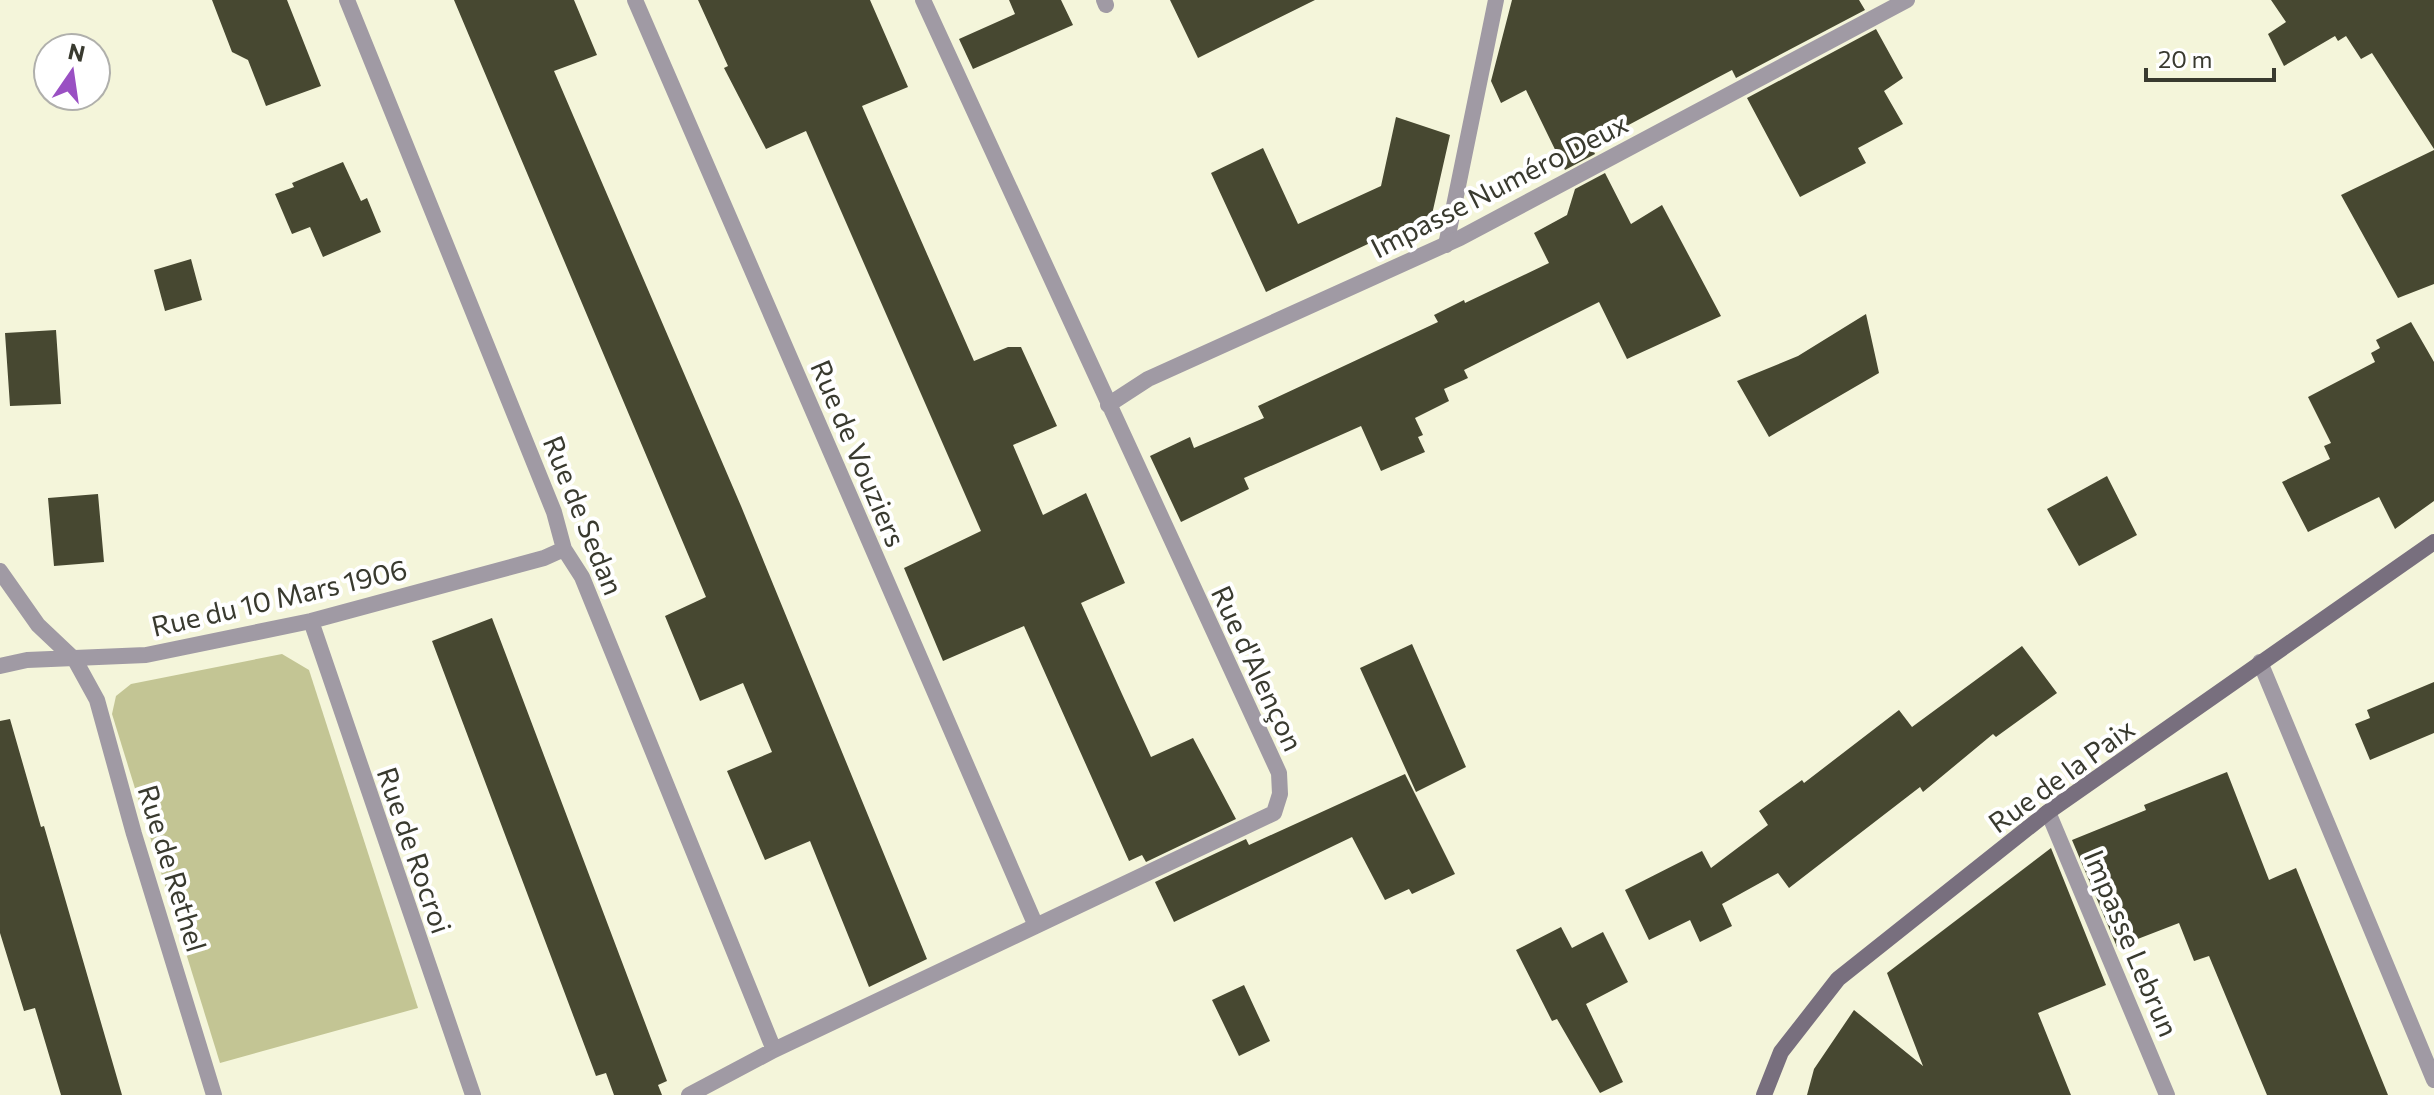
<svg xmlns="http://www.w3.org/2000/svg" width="2434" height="1095" font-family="Commissioner,sans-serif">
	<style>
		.green { fill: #c3c594 }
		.building { fill: #474831 }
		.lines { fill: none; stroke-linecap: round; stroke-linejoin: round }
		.lane { stroke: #a09aa4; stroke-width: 16 }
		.street { stroke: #a09aa4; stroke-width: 16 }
		.secondary { stroke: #786f7e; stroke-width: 16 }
		.labels { text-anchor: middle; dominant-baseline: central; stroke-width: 8; stroke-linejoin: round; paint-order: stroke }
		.street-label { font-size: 28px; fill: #393a2f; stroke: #fff }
	</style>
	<rect width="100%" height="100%" fill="#f4f5da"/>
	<path class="green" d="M 282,654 L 309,670 L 418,1008 L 220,1063 L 112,714 L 116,696 L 131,684 Z"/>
	<path class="building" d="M 212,0 L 287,0 L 321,86 L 266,106 L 248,60 L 232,52 Z
		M 454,0 L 574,0 L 597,55 L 554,71 L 741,506 L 927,959 L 869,987 L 810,841 L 765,860 L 727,771 L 772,752 L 743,683 L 700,701 L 665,616 L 706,597 Z
		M 698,0 L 870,0 L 908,87 L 862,106 L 974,361 L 1008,347 L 1021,347 L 1057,426 L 1013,445 L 1043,515 L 1086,493 L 1125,583 L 1081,603 L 1122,694 L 1151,757 L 1193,738 L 1236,819 L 1146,862 L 1142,855 L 1129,861 L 1024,626 L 943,661 L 904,568 L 981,531 L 806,131 L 766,149 L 724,68 L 728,66 Z
		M 1009,0 L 1061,0 L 1073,25 L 973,69 L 959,39 L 1015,14 Z
		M 1170,0 L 1315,0 L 1198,58 Z
		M 1512,0 L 1859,0 L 1865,10 L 1736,78 L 1732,70 L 1713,80 L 1591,145 L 1595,154 L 1565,170 L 1526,90 L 1501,103 L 1491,81 Z
		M 2271,0 L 2434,0 L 2434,149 L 2372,53 L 2361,59 L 2346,36 L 2338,41 L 2335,36 L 2284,66 L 2268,34 L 2286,22 Z
		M 1876,29 L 1903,78 L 1884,91 L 1903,124 L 1858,148 L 1866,163 L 1800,197 L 1747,98 Z
		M 1396,117 L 1450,135 L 1428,232 L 1404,227 L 1266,292 L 1211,173 L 1263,148 L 1298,224 L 1381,186 Z
		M 2434,150 L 2434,284 L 2398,298 L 2341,195 Z
		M 343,162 L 361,201 L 367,198 L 381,232 L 323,257 L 310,227 L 292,234 L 275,194 L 294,187 L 292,183 Z
		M 1605,173 L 1631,224 L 1662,205 L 1721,316 L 1627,359 L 1599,302 L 1464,370 L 1468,378 L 1444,389 L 1449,401 L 1415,418 L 1423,435 L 1418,437 L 1425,452 L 1381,471 L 1361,426 L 1244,478 L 1249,489 L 1181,522 L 1150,456 L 1190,437 L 1194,448 L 1264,418 L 1258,406 L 1438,322 L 1434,315 L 1464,300 L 1465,303 L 1549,263 L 1534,233 L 1567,215 L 1575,189 Z
		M 191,259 L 202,300 L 165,311 L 154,270 Z
		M 1866,314 L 1879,373 L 1769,437 L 1737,381 L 1798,356 Z
		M 2411,322 L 2434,362 L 2434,501 L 2395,529 L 2379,497 L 2308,532 L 2282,482 L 2330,459 L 2324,446 L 2331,443 L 2308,397 L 2375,362 L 2371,353 L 2380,348 L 2376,340 Z
		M 56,330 L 61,404 L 10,406 L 5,333 Z
		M 2107,476 L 2137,535 L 2079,566 L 2047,509 Z
		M 98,494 L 104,562 L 54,566 L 48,498 Z
		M 492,618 L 667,1081 L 658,1085 L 662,1095 L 614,1095 L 606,1073 L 596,1076 L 432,641 Z
		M 1412,644 L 1466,767 L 1416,792 L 1360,668 Z
		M 2022,646 L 2057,693 L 1996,737 L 1993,734 L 1923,792 L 1920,787 L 1789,888 L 1778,873 L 1722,904 L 1732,926 L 1700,942 L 1690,920 L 1649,940 L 1625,890 L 1702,851 L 1711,868 L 1768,825 L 1759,811 L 1802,780 L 1804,783 L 1899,710 L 1912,727 Z
		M 2434,682 L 2434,733 L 2370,760 L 2355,724 L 2370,718 L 2367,710 Z
		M 10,719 L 41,827 L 44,826 L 122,1095 L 61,1095 L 35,1008 L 24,1011 L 0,933 L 0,721 Z
		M 2227,772 L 2269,880 L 2296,868 L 2388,1095 L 2267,1095 L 2209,956 L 2194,961 L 2179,923 L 2117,947 L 2072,840 L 2146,810 L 2144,805 Z
		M 1405,774 L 1455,874 L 1412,894 L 1409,889 L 1385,900 L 1352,837 L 1174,922 L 1155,882 L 1246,839 L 1249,845 Z
		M 2051,848 L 2106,985 L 2038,1013 L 2071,1095 L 1807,1095 L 1814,1069 L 1854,1010 L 1923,1066 L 1887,973 Z
		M 1561,927 L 1572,948 L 1603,932 L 1628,982 L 1586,1004 L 1623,1082 L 1600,1093 L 1557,1019 L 1552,1021 L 1516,950 Z
		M 1244,985 L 1270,1041 L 1239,1056 L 1212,1000 Z"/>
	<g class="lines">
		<path class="lane" d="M 1446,245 L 1496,0
			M 2260,662 L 2434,1080
			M 2048,812 L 2167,1095"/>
		<path class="street" d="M 347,0 L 554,512 L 564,549 L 582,577 L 774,1050
			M 635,0 L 1036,926
			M 1104,0 L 1106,5
			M 1108,405 L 1148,379 L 1460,238 L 1907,0
			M 0,571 L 38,625 L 75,660 L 97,700 L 134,834 L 214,1095
			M 311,621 L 473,1095
			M 0,666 L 27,660 L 146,655 L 311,621 L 544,558 L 564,549
			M 689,1095 L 774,1050 L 1274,813 L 1280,794 L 1279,773 L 923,0"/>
		<path class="secondary" d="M 1764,1095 L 1781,1052 L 1838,979 L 2048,812 L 2434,542"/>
	</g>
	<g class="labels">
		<g class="street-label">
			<text transform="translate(1499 185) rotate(-27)">Impasse Numéro Deux</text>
			<text transform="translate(859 453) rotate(67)">Rue de Vouziers</text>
			<text transform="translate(584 515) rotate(68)">Rue de Sedan</text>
			<text transform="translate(279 597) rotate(-13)">Rue du 10 Mars 1906</text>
			<text transform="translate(1258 668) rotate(65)">Rue d'Alençon</text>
			<text transform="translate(2061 775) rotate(-36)">Rue de la Paix</text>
			<text transform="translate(415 850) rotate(71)">Rue de Rocroi</text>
			<text transform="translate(173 868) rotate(73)">Rue de Rethel</text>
			<text transform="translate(2132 943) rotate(67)">Impasse Lebrun</text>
		</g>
	</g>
	<g transform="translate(72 72) rotate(13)"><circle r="38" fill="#ffffff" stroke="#b0b0ac" stroke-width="2"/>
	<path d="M0-6L14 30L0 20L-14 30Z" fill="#9a50c3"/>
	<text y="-12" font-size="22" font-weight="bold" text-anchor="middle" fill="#393a2f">N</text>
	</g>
	<path d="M2146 68v12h128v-12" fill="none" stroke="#393a2f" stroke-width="4"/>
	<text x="2158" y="68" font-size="24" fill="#393a2f" stroke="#ffffff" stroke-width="6" paint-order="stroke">20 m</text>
</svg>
